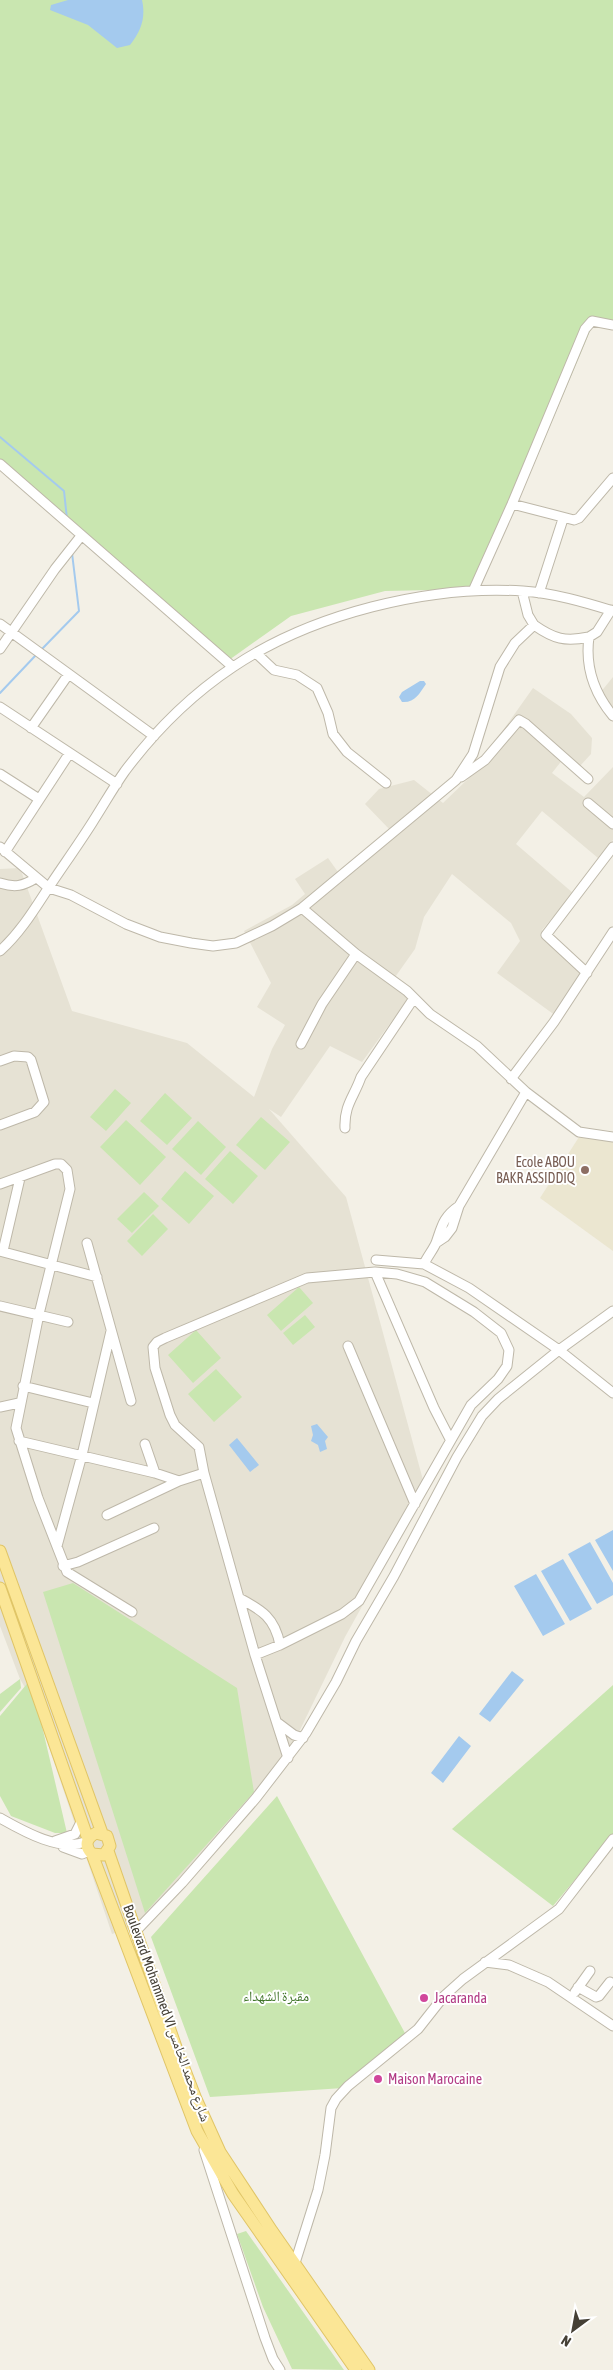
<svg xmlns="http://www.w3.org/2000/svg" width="613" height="2370" font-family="'Asap Condensed','Noto Naskh Arabic',sans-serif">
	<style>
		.residential { fill: #e6e2d4 }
		.education { fill: #ebe6d0 }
		.green { fill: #c9e6b0 }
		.water { fill: #a4caee }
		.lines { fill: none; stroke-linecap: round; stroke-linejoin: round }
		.stream { stroke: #a4caee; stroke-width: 2 }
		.minor-casing { stroke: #beb8a9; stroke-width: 11 }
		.major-casing { stroke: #e0c567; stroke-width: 13 }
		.minor { stroke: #fff; stroke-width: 9 }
		.major { stroke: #fbe696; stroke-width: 11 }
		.education-dot { fill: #8d6e63; stroke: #fff; stroke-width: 2 }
		.hotel-dot { fill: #d1479c; stroke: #fff; stroke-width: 2 }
		.labels { text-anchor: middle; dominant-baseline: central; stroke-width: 4; stroke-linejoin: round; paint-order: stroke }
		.education-label { font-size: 14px; fill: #785e54; stroke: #fff; text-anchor: end }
		.park-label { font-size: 14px; fill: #41752a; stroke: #fff }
		.hotel-label { font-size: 14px; fill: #b23c85; stroke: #fff; text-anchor: start }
		.street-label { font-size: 14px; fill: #454036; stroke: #fff }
	</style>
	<rect width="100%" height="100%" fill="#f3f0e6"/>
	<path class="residential" d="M 613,677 L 613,711 L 600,693 Z
		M 533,688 L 571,714 L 592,738 L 591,754 L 580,766 L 567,754 L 552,773 L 584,797 L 613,767 L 613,840 L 598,858 L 542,811 L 516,844 L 573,893 L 542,930 L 585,973 L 556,1016 L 497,973 L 520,941 L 511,923 L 452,874 L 424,917 L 415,949 L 393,980 L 410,996 L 362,1062 L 330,1046 L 281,1117 L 269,1109 L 346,1197 L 426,1491 L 345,1637 L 283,1765 L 143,1924 L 112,1934 L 34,1703 L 20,1679 L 0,1626 L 0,869 L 20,868 L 72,1011 L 187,1043 L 254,1097 L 272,1049 L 285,1025 L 257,1007 L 271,983 L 244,931 L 292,905 L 305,894 L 295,879 L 328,858 L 338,872 L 390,830 L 365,804 L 379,789 L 414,780 L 443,803 L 470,777 Z"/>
	<path class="education" d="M 579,1137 L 613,1141 L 613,1251 L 540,1198 Z"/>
	<path class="green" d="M 0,0 L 613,0 L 613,327 L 593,324 L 526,483 L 478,589 L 385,591 L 291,616 L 229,660 L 0,462 Z
		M 115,1089 L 131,1103 L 106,1131 L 90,1117 Z
		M 165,1093 L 192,1118 L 167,1145 L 140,1121 Z
		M 261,1117 L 290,1142 L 265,1170 L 236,1145 Z
		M 126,1120 L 166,1157 L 140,1185 L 100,1147 Z
		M 198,1121 L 226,1147 L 201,1175 L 172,1149 Z
		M 230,1151 L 258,1176 L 233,1204 L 205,1179 Z
		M 185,1171 L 214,1196 L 189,1224 L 161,1199 Z
		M 144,1192 L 159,1206 L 132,1233 L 117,1219 Z
		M 153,1214 L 168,1229 L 142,1256 L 127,1241 Z
		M 299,1287 L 313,1303 L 281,1331 L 267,1315 Z
		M 305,1315 L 315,1327 L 293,1345 L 283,1333 Z
		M 196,1330 L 221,1358 L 193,1383 L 168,1355 Z
		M 216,1369 L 242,1397 L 214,1422 L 188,1394 Z
		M 73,1583 L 237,1688 L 254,1792 L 145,1913 L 43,1592 Z
		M 20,1679 L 21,1688 L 0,1712 L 0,1694 Z
		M 31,1679 L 67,1833 L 55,1833 L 11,1816 L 0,1796 L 0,1716 Z
		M 613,1685 L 613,1834 L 553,1906 L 452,1829 Z
		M 277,1796 L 406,2035 L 343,2088 L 210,2097 L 151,1937 Z
		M 246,2231 L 344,2370 L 292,2369 L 263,2307 L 237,2234 Z"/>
	<path class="water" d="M 68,0 L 142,0 C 146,18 141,31 130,45 L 117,48 L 88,25 L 50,10 L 51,5 Z
		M 420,681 L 424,681 L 426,684 C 419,694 415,703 402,702 L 399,697 L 402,692 Z
		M 317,1424 L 328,1437 L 325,1441 L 327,1449 L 320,1452 L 318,1445 L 311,1441 L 313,1435 L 311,1426 Z
		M 237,1438 L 259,1465 L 250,1472 L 229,1445 Z
		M 613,1530 L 613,1571 L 595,1540 Z
		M 590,1542 L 613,1583 L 613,1595 L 597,1604 L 568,1554 Z
		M 563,1559 L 592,1609 L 570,1621 L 541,1571 Z
		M 536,1574 L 565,1624 L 543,1636 L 514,1586 Z
		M 512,1671 L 524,1680 L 490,1722 L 479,1714 Z
		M 459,1736 L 471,1746 L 443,1783 L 431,1773 Z"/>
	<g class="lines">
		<path class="stream" d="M 0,437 L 64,491 L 67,519
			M 41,650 L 79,611 L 72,553
			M 0,693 L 36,655"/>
		<g class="minor-casing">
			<path id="minor" d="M 0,464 L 233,667
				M 512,504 L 574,520 L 579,518 L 613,478
				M 473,591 L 512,504 L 585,329 L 592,321 L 613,325
				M 539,593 L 563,519
				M 611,610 L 597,632 L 589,637 C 585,666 594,693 613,716
				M 0,624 L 154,736
				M 534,625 C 554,639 565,642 589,637
				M 0,649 L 55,569 L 81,536
				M 257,654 L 274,670 L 297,675 L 317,688 L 328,713 L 333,734 L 347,752 L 386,783
				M 0,707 L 117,784
				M 31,728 L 68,675
				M 0,774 L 39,799
				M 461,777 L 485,760 L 519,720 L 526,724 L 588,779
				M 588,803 L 613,824
				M 0,847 L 49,888 L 71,895 L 126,924 L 160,937 L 191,943 L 213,946 L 236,943 L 272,926 L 302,908 L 456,780 L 473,754 L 500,667 L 515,643 L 534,625 L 528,615 L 522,591
				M 5,852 L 69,754
				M 0,883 C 15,888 23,886 36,878
				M 302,908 L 356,954 L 407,991 L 430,1014 L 477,1046 L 526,1092 L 459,1206 L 452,1228 L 445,1237 L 436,1243
				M 0,951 C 20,933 34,910 49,887 C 63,866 78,845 92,823 C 103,806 113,788 125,771 C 155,731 191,695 233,667 C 312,614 428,585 523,591 C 553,593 584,602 613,611
				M 587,973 L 546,935 L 613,847
				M 301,1044 L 322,1004 L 356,954
				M 0,1061 L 14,1056 L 28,1057 L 31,1060 L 44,1102 L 35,1112 L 0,1125
				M 511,1079 L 554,1022 L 613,932
				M 526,1092 L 579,1132 L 613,1137
				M 345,1128 C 344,1105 354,1097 361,1077 L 414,998
				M 0,1184 L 55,1164 L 61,1164 L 67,1170 L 70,1189 L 39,1314 L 16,1428 L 38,1498 L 67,1572 L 132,1612
				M 87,1243 L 131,1401
				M 0,1251 L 97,1277
				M 3,1251 L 20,1178
				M 424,1264 C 427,1257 433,1250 436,1243 C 442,1226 443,1217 459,1206
				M 375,1272 L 434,1408 L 450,1439
				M 0,1306 L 68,1322
				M 613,1311 L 559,1350 L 613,1393
				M 348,1346 L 415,1504
				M 23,1386 L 93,1403
				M 0,1407 L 19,1403
				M 19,1441 L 155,1473 L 179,1481
				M 145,1444 L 155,1473
				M 204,1473 L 199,1447 L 175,1425 L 170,1415 L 155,1368 L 153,1347 L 157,1342 L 165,1338 L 307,1278 L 375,1272 L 397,1274 L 425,1282 L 474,1312 L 501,1333 L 509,1350 L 507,1366 L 498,1379 L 471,1405 L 359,1601 L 342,1614 L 280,1645
				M 107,1515 L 179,1481 L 204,1473 L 255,1655 L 288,1758
				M 57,1546 L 82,1455 L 111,1331
				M 63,1566 L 78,1562 L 154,1528
				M 239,1598 C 262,1610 275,1618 280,1645 L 255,1655
				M 278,1723 L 294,1735 L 303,1738
				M 0,1818 C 23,1831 61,1853 87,1841
				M 55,1841 L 75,1834 L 81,1822
				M 63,1847 L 82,1854 L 89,1851
				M 136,1931 L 182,1883 L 256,1798 L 306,1733 L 336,1682 L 356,1641 L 394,1576 L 457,1457 L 482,1416 L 498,1399 L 559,1350 L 469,1288 L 424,1264 L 376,1260
				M 485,1962 L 509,1965 L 548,1982 L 613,2026
				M 578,1987 L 596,1997 L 599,1996 L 610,1982
				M 575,1992 L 590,1971
				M 204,2150 L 265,2338 L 273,2359 L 280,2370
				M 295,2263 L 318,2190 L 325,2155 L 331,2108 L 336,2099 L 348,2086 L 418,2029 L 444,1996 L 463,1979 L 559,1909 L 613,1839"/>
		</g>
		<g class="major-casing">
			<path id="major" d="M 0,1551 L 102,1833
				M 0,1588 L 88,1839
				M 108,1851 L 177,2050 L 196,2099 L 220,2152 L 272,2231 L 369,2370
				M 92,1854 L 104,1855 L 110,1846 L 107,1836 L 96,1833 C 86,1838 84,1846 92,1854 L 197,2131 L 233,2194 L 356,2370"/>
		</g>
		<use href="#minor" class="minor"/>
		<use href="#major" class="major"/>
	</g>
	<circle class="education-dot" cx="585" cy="1170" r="5"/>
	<g class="hotel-dot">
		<circle cx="424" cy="1998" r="5"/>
		<circle cx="378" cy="2079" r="5"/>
	</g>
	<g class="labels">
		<g class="education-label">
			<text x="575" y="1162">Ecole ABOU<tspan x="575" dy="16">BAKR ASSIDDIQ</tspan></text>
		</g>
		<g class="park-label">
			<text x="276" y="1996">مقبرة الشهداء</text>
		</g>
		<g class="hotel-label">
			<text x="434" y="1998">Jacaranda</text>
			<text x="388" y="2079">Maison Marocaine</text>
		</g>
		<g class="street-label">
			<text transform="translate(167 2013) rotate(70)">Boulevard Mohammed VI شارع محمد الخامس</text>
		</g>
	</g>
	<g transform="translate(573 2330) rotate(212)" stroke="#ffffff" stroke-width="4" paint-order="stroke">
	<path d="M0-4L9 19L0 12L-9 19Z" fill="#454036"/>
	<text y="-8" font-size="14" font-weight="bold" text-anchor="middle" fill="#454036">N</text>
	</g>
</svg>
